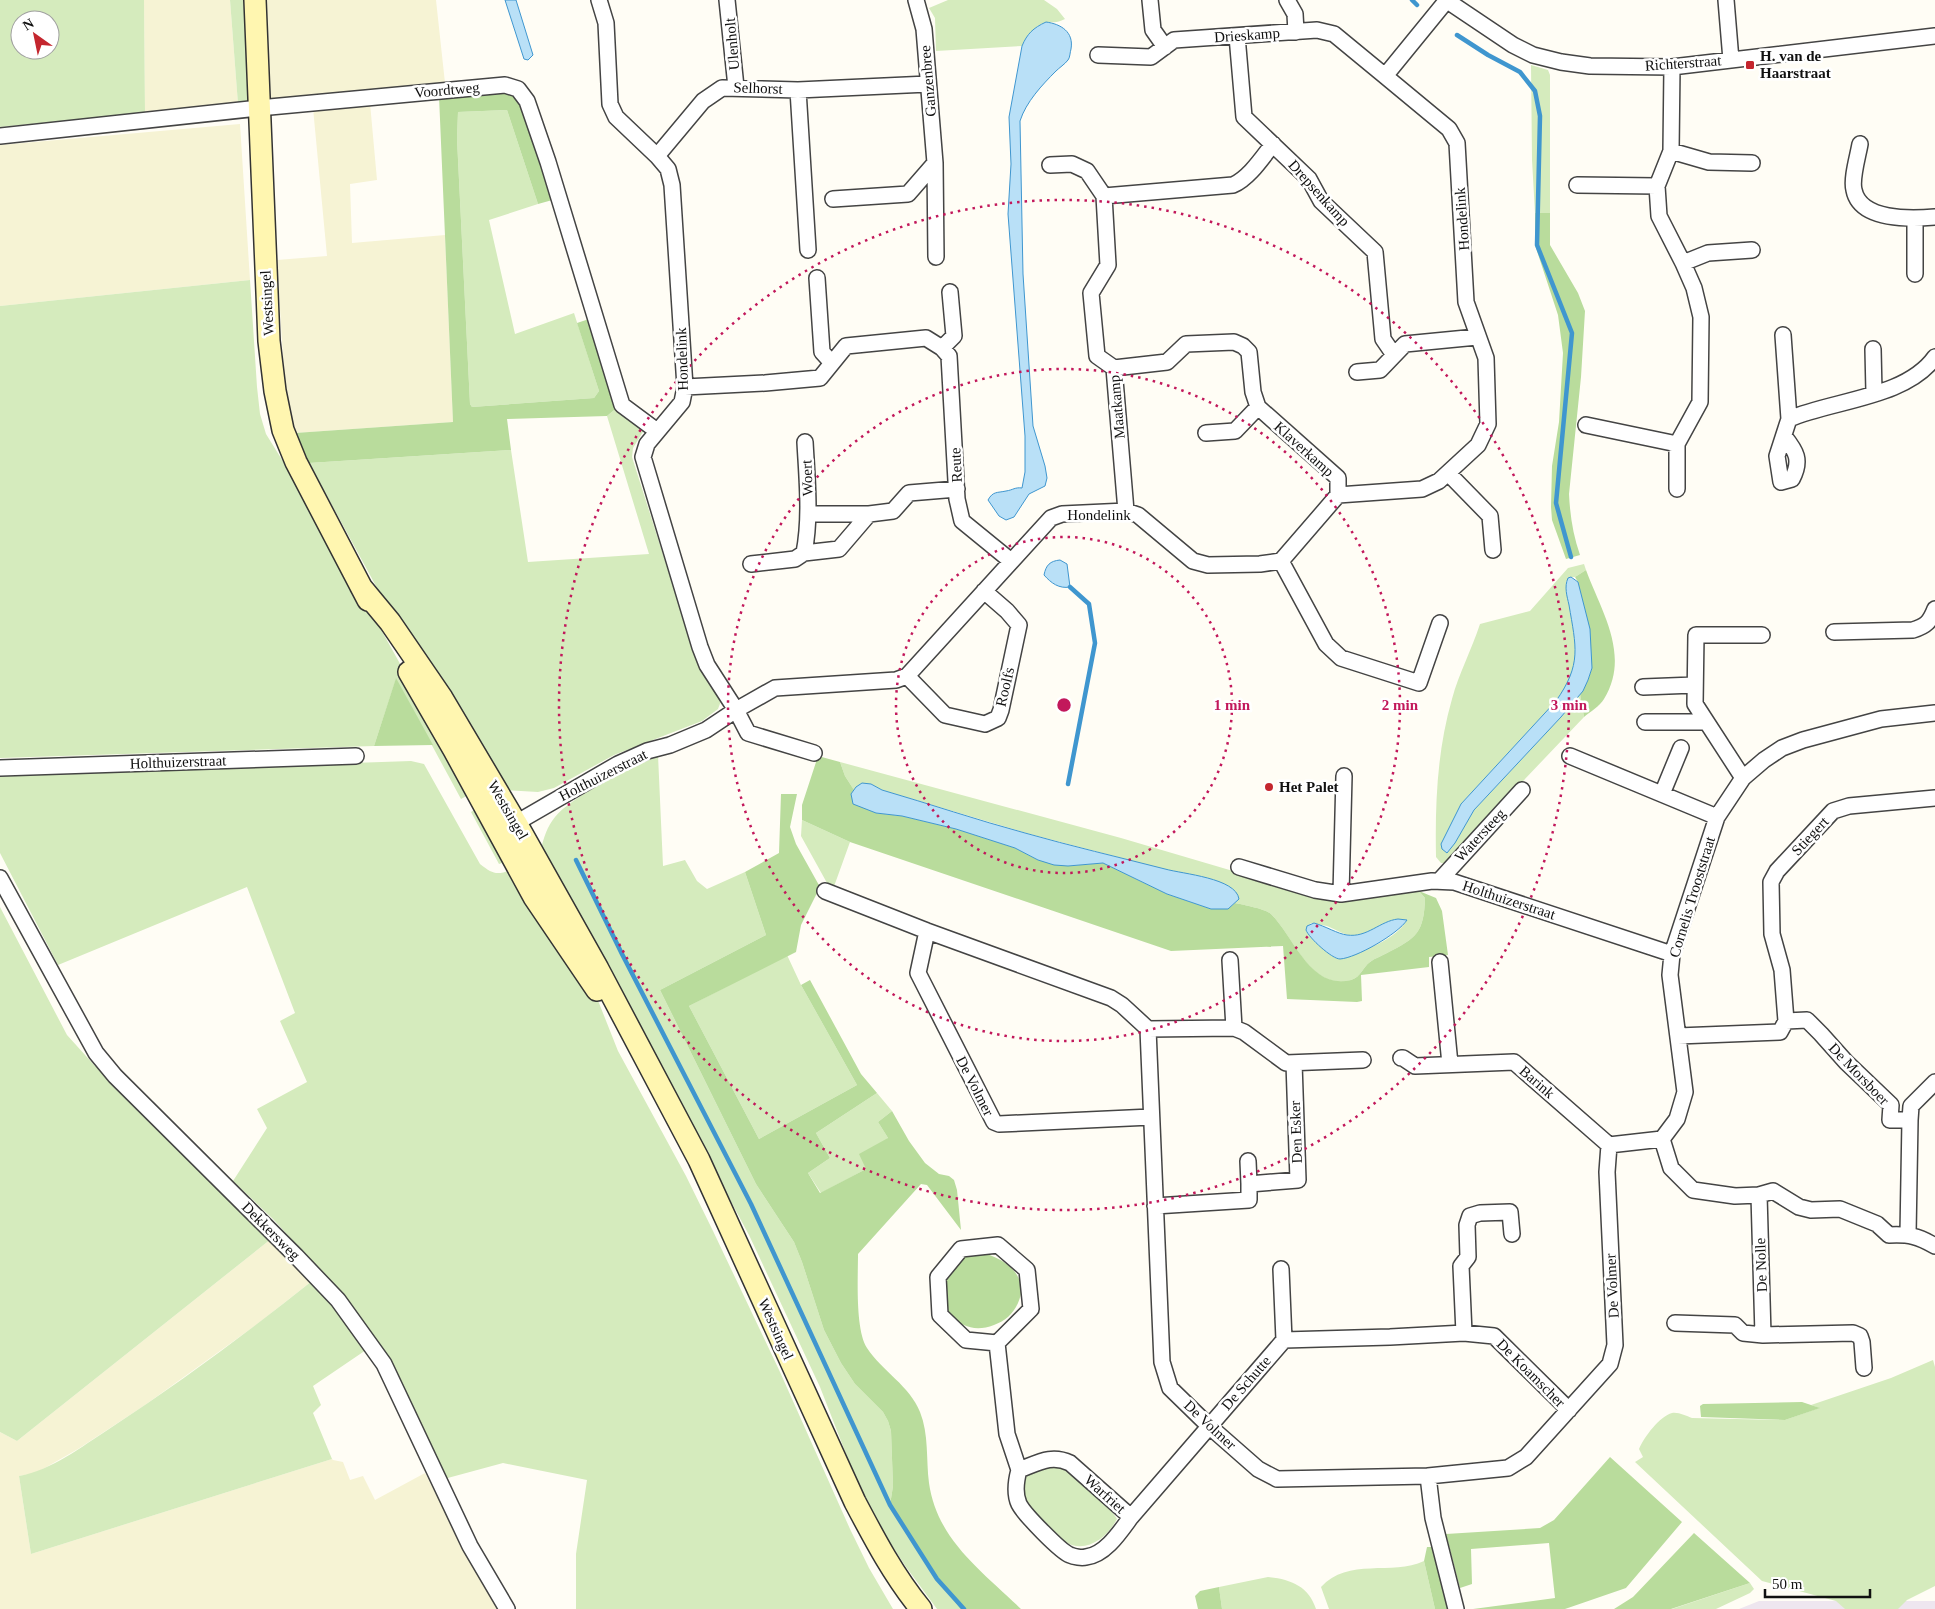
<svg xmlns="http://www.w3.org/2000/svg" width="1935" height="1609" font-family="Georgia,serif">
	<style>
		.industrial { fill: #eee6ef }
		.farmland { fill: #f6f3d4 }
		.green { fill: #d5ebbd; fill-rule: evenodd }
		.forest { fill: #b9dc9c }
		.water { fill: #b9e0f7; stroke: #3f96cf }
		.lines { fill: none; stroke-linecap: round; stroke-linejoin: round }
		.stream { stroke: #3f96cf; stroke-width: 4.5 }
		.minor-casing { stroke: #444; stroke-width: 18 }
		.secondary-casing { stroke: #333; stroke-width: 24 }
		.minor { stroke: #fff; stroke-width: 15 }
		.secondary { stroke: #fff6b0; stroke-width: 21 }
		.ring { fill: none; stroke: #c2185b; stroke-width: 2.5; stroke-dasharray: 2.5 5 }
		.poi-dot { fill: #c4262e; stroke: #fff; stroke-width: 2 }
		.labels { text-anchor: middle; dominant-baseline: central; stroke-width: 5; stroke-linejoin: round; paint-order: stroke }
		.street-label { font-size: 15px; fill: #111; stroke: #fff }
		.poi-label { font-size: 15px; font-weight: bold; fill: #111; stroke: #fff; text-anchor: start }
		.centre { fill: #c2185b; stroke: #fff; stroke-width: 2.5 }
		.ring-label { font-size: 15px; text-anchor: middle; font-weight: bold; fill: #c2185b; stroke: #fff; stroke-width: 5; stroke-linejoin: round; paint-order: stroke }
	</style>
	<rect width="100%" height="100%" fill="#fffdf5"/>
	<path class="industrial" d="M 1759,1601 L 1935,1601 L 1935,1609 L 1739,1609 Z"/>
	<path class="farmland" d="M 144,0 L 230,0 L 238,104 L 145,113 Z
		M 265,0 L 436,0 L 445,83 L 272,100 L 270,97 Z
		M 370,103 L 377,180 L 350,184 L 352,243 L 445,235 L 453,422 L 295,433 L 288,412 L 285,390 L 277,260 L 327,256 L 313,108 Z
		M 240,124 L 250,280 L 0,306 L 0,145 Z
		M 271,1239 L 312,1281 L 256,1325 L 145,1405 L 78,1449 L 36,1473 L 19,1476 L 31,1554 L 332,1459 L 333,1460 L 343,1462 L 350,1480 L 363,1476 L 375,1500 L 425,1473 L 453,1527 L 503,1609 L 0,1609 L 0,1432 L 17,1441 Z"/>
	<path class="green" d="M 0,0 L 144,0 L 145,113 L 0,127 ZM 20,20 L 50,20 L 50,50 L 20,50 Z
		M 230,0 L 245,0 L 248,103 L 238,104 Z
		M 948,0 L 1044,0 L 1057,9 L 1065,19 C 1055,24 1053,21 1045,23 C 1034,26 1026,36 1022,46 L 936,51 L 935,18 L 929,8 Z
		M 1531,65 L 1548,70 L 1550,75 L 1550,213 L 1535,213 L 1532,160 Z
		M 507,110 L 538,204 L 489,220 L 515,334 L 574,313 L 599,391 L 594,398 L 472,407 L 470,404 L 457,139 L 458,112 Z
		M 250,280 L 257,387 L 260,414 L 266,434 L 325,529 L 472,793 L 461,799 L 396,679 L 374,746 L 0,758 L 0,306 Z
		M 619,406 L 644,430 L 633,448 L 632,457 L 693,649 L 701,669 L 721,701 L 718,709 L 702,721 L 614,755 L 554,788 L 538,792 L 506,790 L 401,632 L 309,463 L 511,450 L 528,562 L 649,554 L 607,416 Z
		M 1584,564 L 1586,570 L 1575,577 L 1571,577 L 1566,582 L 1566,587 C 1569,609 1580,645 1574,666 C 1571,680 1564,690 1556,701 L 1461,804 L 1455,843 L 1474,810 L 1561,717 L 1580,694 L 1584,717 L 1445,863 L 1441,863 L 1436,857 C 1435,804 1437,751 1452,699 C 1459,673 1472,649 1480,624 L 1530,611 L 1568,568 Z
		M 658,755 L 663,866 L 685,860 L 697,881 L 707,889 L 745,872 L 766,935 L 660,990 L 756,1184 L 794,1242 L 802,1262 L 824,1330 L 841,1363 L 855,1384 L 883,1412 L 888,1421 L 891,1431 L 893,1486 L 890,1505 L 916,1549 L 960,1609 L 937,1609 L 906,1567 L 883,1532 L 857,1482 L 820,1387 L 749,1235 L 541,849 C 544,837 547,827 555,817 C 574,794 630,770 658,755 Z
		M 411,761 L 424,764 L 480,864 C 494,875 497,875 514,869 L 597,998 L 618,1051 L 686,1176 L 713,1231 L 780,1372 L 850,1529 L 869,1568 L 893,1609 L 576,1609 L 576,1554 L 587,1480 L 503,1463 L 444,1479 L 318,1268 L 273,1219 L 233,1181 L 267,1128 L 257,1109 L 307,1082 L 280,1021 L 295,1013 L 247,887 L 58,965 L 0,853 L 0,775 Z
		M 840,762 L 1121,838 L 1325,898 L 1419,891 L 1425,898 C 1424,932 1417,938 1387,953 C 1382,956 1375,958 1370,962 C 1363,967 1361,977 1351,980 C 1310,991 1295,938 1271,914 C 1266,909 1244,905 1235,903 L 1239,899 L 1167,870 L 1026,833 L 882,790 L 871,784 L 856,787 L 854,790 L 845,776 ZM 1398,919 L 1407,920 C 1395,941 1358,954 1335,958 L 1325,950 L 1307,928 L 1311,923 C 1317,924 1322,925 1327,926 C 1338,930 1345,937 1357,935 C 1372,934 1384,921 1398,919 Z
		M 480,806 L 509,861 L 499,864 L 471,812 Z
		M 802,820 L 850,842 L 832,892 L 801,836 Z
		M 0,907 L 67,1035 L 95,1066 L 120,1085 L 271,1239 L 17,1441 L 0,1432 Z
		M 787,955 L 801,985 L 857,1085 L 759,1139 L 689,1006 Z
		M 877,1093 L 892,1111 L 878,1122 L 888,1138 L 866,1169 L 821,1193 L 808,1173 L 830,1158 L 816,1133 Z
		M 312,1281 L 338,1309 L 366,1350 L 313,1386 L 321,1405 L 313,1413 L 332,1459 L 31,1554 L 19,1476 C 52,1470 81,1447 109,1429 C 179,1383 247,1333 312,1281 Z
		M 1933,1360 L 1935,1367 L 1935,1586 L 1907,1600 L 1898,1609 L 1845,1609 L 1836,1601 L 1762,1581 L 1635,1462 L 1643,1457 L 1639,1449 C 1644,1437 1660,1416 1672,1413 C 1679,1412 1686,1416 1692,1418 L 1785,1420 L 1819,1408 L 1811,1405 L 1891,1378 Z
		M 1060,1466 C 1081,1478 1104,1498 1117,1519 C 1107,1538 1086,1554 1065,1542 C 1056,1538 1049,1528 1042,1521 C 1035,1515 1025,1507 1023,1498 C 1021,1491 1023,1481 1025,1475 L 1045,1468 Z
		M 1424,1561 L 1435,1609 L 1329,1609 L 1321,1587 C 1348,1557 1392,1576 1424,1561 Z
		M 1268,1577 C 1290,1579 1309,1586 1316,1609 L 1222,1609 L 1219,1587 Z
		M 1750,1583 L 1754,1589 L 1750,1593 L 1716,1609 L 1672,1609 Z"/>
	<path class="forest" d="M 504,88 L 522,98 L 556,199 L 538,204 L 507,110 L 458,112 L 457,139 L 470,404 L 472,407 L 594,398 L 599,391 L 577,323 L 592,318 L 619,406 L 607,416 L 507,419 L 511,450 L 309,463 L 295,433 L 453,422 L 439,96 Z
		M 1535,213 L 1550,213 L 1550,245 L 1578,293 L 1585,311 L 1581,377 L 1569,494 C 1570,515 1573,535 1580,555 L 1566,559 L 1552,520 L 1551,507 L 1552,466 L 1559,422 L 1563,353 L 1558,315 L 1535,245 Z
		M 1586,570 C 1601,611 1631,655 1604,699 C 1600,706 1590,712 1584,717 L 1580,694 L 1588,680 L 1592,668 L 1578,582 L 1575,577 Z
		M 396,678 L 433,745 L 374,746 Z
		M 818,756 L 840,762 L 845,776 L 854,790 L 851,794 L 876,813 L 902,816 L 956,829 L 1015,848 L 1038,860 L 1068,866 L 1103,863 L 1167,894 L 1211,909 L 1228,909 L 1235,903 C 1244,905 1266,909 1271,914 C 1295,938 1310,990 1351,980 C 1361,977 1363,967 1370,962 C 1375,958 1382,956 1387,953 C 1417,938 1424,932 1425,898 L 1419,891 L 1436,898 L 1442,911 L 1448,955 L 1429,957 L 1429,967 L 1361,975 L 1362,1001 L 1357,1002 L 1287,999 L 1283,946 L 1171,951 L 850,842 L 802,820 L 802,805 Z
		M 781,794 L 797,794 L 790,827 L 796,844 L 820,887 L 801,925 L 796,952 L 689,1006 L 759,1139 L 857,1085 L 801,985 L 810,980 L 861,1074 L 877,1093 L 816,1133 L 830,1158 L 808,1173 L 820,1193 L 866,1169 L 859,1154 L 888,1138 L 878,1122 L 892,1111 L 909,1141 L 925,1163 L 939,1174 L 949,1176 L 954,1180 L 957,1190 L 961,1230 L 927,1185 L 921,1184 L 858,1254 C 858,1277 855,1330 867,1348 C 882,1371 910,1386 920,1412 C 929,1434 926,1460 929,1483 C 937,1540 982,1571 1021,1609 L 960,1609 L 916,1549 L 890,1505 L 893,1486 L 891,1431 L 888,1421 L 883,1412 L 855,1384 L 841,1363 L 824,1330 L 802,1262 L 794,1242 L 756,1184 L 660,990 L 766,935 L 745,872 L 779,853 Z
		M 973,1251 C 998,1254 1032,1273 1018,1303 C 1013,1314 1005,1321 994,1325 C 956,1340 930,1299 950,1270 C 956,1261 964,1256 973,1251 Z
		M 1802,1402 L 1820,1408 L 1785,1420 L 1701,1417 L 1700,1406 L 1703,1404 Z
		M 1610,1457 L 1682,1522 L 1626,1588 L 1565,1609 L 1473,1609 L 1555,1598 L 1549,1543 L 1471,1549 L 1472,1584 L 1460,1588 L 1446,1534 L 1540,1528 L 1554,1520 Z
		M 1694,1533 L 1750,1583 L 1671,1609 L 1614,1609 L 1633,1597 Z
		M 1427,1547 L 1432,1547 L 1450,1609 L 1435,1609 L 1424,1561 Z
		M 1219,1587 L 1222,1609 L 1198,1609 L 1195,1596 L 1200,1591 Z"/>
	<path class="water" d="M 505,0 L 516,0 L 533,55 L 528,60 L 524,59 Z
		M 1046,22 C 1061,24 1074,32 1071,49 C 1070,52 1070,58 1068,60 C 1065,64 1059,68 1056,71 C 1042,85 1026,102 1020,121 L 1023,274 L 1033,426 L 1045,466 L 1047,478 L 1045,486 L 1029,494 L 1014,517 L 1006,520 L 999,516 L 988,500 C 993,491 997,493 1006,491 C 1013,490 1015,487 1022,488 L 1025,472 L 1025,436 L 1008,214 L 1011,164 L 1009,117 L 1022,46 C 1027,34 1033,28 1046,22 Z
		M 1060,560 L 1067,564 L 1070,587 C 1059,589 1051,583 1044,575 C 1046,565 1050,561 1060,560 Z
		M 1571,577 L 1578,582 L 1590,629 L 1592,668 L 1588,680 L 1583,691 L 1561,717 L 1474,810 L 1455,843 L 1447,853 L 1442,849 L 1441,844 L 1461,804 L 1556,701 C 1582,664 1576,647 1569,605 C 1567,596 1564,587 1568,578 Z
		M 862,783 L 871,784 L 882,790 C 930,804 977,820 1025,833 C 1071,846 1118,857 1165,869 C 1183,874 1236,878 1239,899 L 1228,909 L 1211,909 L 1167,894 L 1103,863 L 1068,866 L 1054,865 L 1038,860 L 1015,848 L 956,829 L 902,816 L 876,813 L 853,804 L 851,794 L 856,787 Z
		M 1398,919 L 1407,920 C 1398,934 1356,958 1340,959 C 1332,959 1309,938 1306,930 L 1307,926 L 1314,923 C 1325,926 1338,934 1347,935 C 1367,938 1380,921 1398,919 Z"/>
	<g class="lines">
		<path class="stream" d="M 1412,0 L 1417,5
			M 1457,35 L 1488,55 L 1520,72 L 1535,91 L 1540,116 L 1537,245 L 1572,333 L 1556,503 L 1571,557
			M 1068,784 L 1095,643 L 1089,604 L 1070,587
			M 576,860 L 622,954 L 751,1204 L 890,1505 L 937,1579 L 964,1609"/>
		<g class="minor-casing">
			<path id="minor" d="M 599,0 L 606,23 L 610,104 L 616,117 L 657,156 L 668,169 L 672,185 L 685,387 L 682,402 L 647,444 L 643,457 L 700,647 L 707,665 L 736,710 L 775,688 L 896,680 L 907,676 L 1051,518 L 1062,514 L 1126,511 L 1138,515 L 1193,561 L 1208,565 L 1260,564 L 1281,561 L 1338,495 L 1422,489 L 1439,481 L 1478,445 L 1488,424 L 1486,358 L 1466,302 L 1457,143 L 1449,129 L 1385,76 L 1447,0
				M 727,0 L 736,87
				M 916,0 L 924,29 L 935,163 L 936,257
				M 1150,0 L 1153,30 L 1165,47
				M 1287,0 L 1295,14 L 1296,32
				M 1446,0 L 1513,45 L 1533,55 L 1561,62 L 1590,66 L 1672,67 L 1935,36
				M 1726,0 L 1731,60
				M 1237,36 L 1244,117 L 1309,179 L 1321,201 L 1375,252 L 1383,339 L 1394,355
				M 1098,55 L 1151,57 L 1174,40 L 1317,30 L 1334,34 L 1385,76
				M 1672,67 L 1671,151 L 1657,186 L 1659,216 L 1683,263 L 1694,288 L 1701,317 L 1700,402 L 1677,444
				M 798,90 L 808,250
				M 0,136 L 259,108 L 505,85 L 518,89 L 527,101 L 548,162 L 622,405 L 657,431
				M 1860,144 C 1858,156 1851,179 1854,190 C 1860,221 1911,219 1935,217
				M 1671,151 L 1709,162 L 1752,163
				M 657,156 L 703,101 L 722,88 L 798,90 L 928,84
				M 1050,165 L 1072,164 L 1087,171 L 1104,196 L 1108,265 L 1091,293 L 1097,356 L 1114,368 L 1126,511
				M 1577,185 L 1657,186
				M 1104,196 L 1233,185 C 1249,178 1262,158 1273,144
				M 833,199 L 908,194 L 935,163
				M 1683,263 L 1708,253 L 1752,250
				M 1915,274 L 1915,218
				M 817,278 L 822,352 L 832,363
				M 1783,335 L 1789,419 L 1777,456 L 1781,482 L 1792,479 C 1802,460 1796,451 1784,436
				M 942,348 L 954,336 L 950,292
				M 1873,349 L 1874,393
				M 1114,368 L 1167,362 L 1186,344 L 1234,342 L 1243,346 L 1249,352 L 1253,392 L 1258,407 L 1338,478 L 1338,495
				M 1357,372 L 1380,370 L 1405,344 L 1477,337
				M 685,387 L 765,383 L 820,378 L 846,346 L 926,338 L 942,348 L 949,356 L 957,499 L 962,521 L 1011,561
				M 1789,419 C 1833,400 1906,398 1935,357
				M 1586,425 L 1677,444 L 1677,489
				M 1206,433 L 1235,431 L 1258,407
				M 1448,473 L 1490,516 L 1493,550
				M 809,514 L 869,514 L 893,511 L 909,493 L 957,489
				M 804,553 C 811,517 807,479 805,442
				M 1281,561 L 1326,644 L 1341,658 L 1419,683 L 1440,623
				M 751,564 L 795,559 L 804,553 L 839,549 L 869,514
				M 1834,632 L 1913,630 C 1926,626 1930,622 1935,609
				M 907,676 L 945,715 L 985,724 L 998,718 L 1001,710 L 1019,625 L 1007,611 L 984,591
				M 1643,687 L 1694,685
				M 1645,722 L 1706,722
				M 1570,756 L 1717,817
				M 0,768 L 356,756
				M 1743,778 L 1695,704 L 1696,635 L 1762,635
				M 1662,794 L 1681,748
				M 509,827 L 618,764 L 647,751 L 670,745 L 706,730 L 736,710 L 748,733 L 814,753
				M 1239,867 L 1315,890 L 1341,894 L 1432,881 L 1454,882 L 1672,954
				M 0,878 L 96,1053 L 115,1076 L 296,1256 L 338,1300 L 384,1364 L 470,1546 L 507,1609
				M 1439,881 L 1522,790
				M 825,891 L 927,931 L 1111,998 L 1122,1005 L 1148,1029 L 1162,1362 L 1170,1388 L 1209,1426 L 1258,1469 L 1277,1479 L 1428,1476 L 1508,1468 L 1526,1457 L 1610,1364 L 1615,1345 L 1607,1172 L 1609,1145 L 1662,1139 L 1677,1119 L 1685,1092 L 1670,975 L 1672,954 L 1717,817 L 1743,778 L 1764,760 L 1782,748 L 1803,740 L 1881,719 L 1935,713
				M 1341,894 L 1344,776
				M 927,931 L 918,973 L 994,1122 L 999,1124 L 1151,1117
				M 1230,960 L 1234,1028
				M 1440,962 L 1450,1064
				M 1786,1021 L 1807,1020 L 1821,1034 L 1846,1062 L 1891,1105 L 1890,1120 L 1910,1120 L 1911,1106 L 1935,1082
				M 1148,1029 L 1234,1028 L 1244,1032 L 1286,1063 L 1363,1060
				M 1678,1036 L 1780,1032 L 1786,1021 L 1782,970 L 1772,934 L 1771,882 L 1777,871 L 1833,811 L 1849,806 L 1935,798
				M 1401,1058 L 1403,1058 L 1415,1066 L 1514,1062 L 1609,1145
				M 1662,1139 L 1671,1168 L 1693,1190 L 1735,1196 L 1759,1195 L 1773,1191 L 1799,1207 L 1811,1210 L 1840,1209 L 1877,1224 L 1889,1235 C 1909,1234 1918,1236 1935,1246
				M 1248,1161 L 1249,1184
				M 1759,1195 L 1763,1335
				M 1155,1206 L 1249,1200 L 1249,1184 L 1298,1180 L 1294,1063
				M 1908,1234 L 1910,1120
				M 998,1245 L 1027,1270 L 1031,1309 L 997,1343 L 966,1340 L 940,1315 L 938,1277 L 961,1249 Z
				M 1675,1323 L 1735,1325 L 1743,1333 L 1763,1335 L 1853,1333 L 1860,1336 L 1862,1342 L 1864,1368
				M 1464,1333 L 1461,1266 L 1468,1257 L 1467,1225 L 1470,1216 L 1480,1213 L 1510,1212 L 1512,1234
				M 1284,1340 L 1390,1337 L 1464,1333 L 1494,1336 L 1569,1410
				M 997,1343 L 1007,1434 L 1019,1470 C 1016,1481 1014,1493 1019,1504 C 1024,1514 1061,1552 1070,1555 C 1074,1557 1082,1558 1086,1557 C 1105,1555 1120,1532 1131,1517 L 1284,1340 L 1281,1269
				M 1019,1470 C 1038,1463 1051,1454 1070,1463 L 1131,1517
				M 1428,1476 L 1433,1518 L 1456,1609"/>
		</g>
		<g class="secondary-casing">
			<path id="secondary" d="M 255,0 L 269,341 L 275,391 L 283,430 L 296,462 L 368,600
				M 361,587 L 390,622 L 442,698 L 516,823 L 598,969 L 699,1160 L 855,1502 C 875,1540 894,1576 921,1609
				M 409,672 L 454,750 L 534,897 L 597,990"/>
		</g>
		<use href="#minor" class="minor"/>
		<use href="#secondary" class="secondary"/>
	</g>
	<g class="ring">
		<circle cx="1064" cy="705" r="168"/>
		<circle cx="1064" cy="705" r="336"/>
		<circle cx="1064" cy="705" r="505"/>
	</g>
	<g class="poi-dot">
		<rect x="1745" y="60" width="10" height="10" rx="2.5"/>
		<circle cx="1269" cy="787" r="5"/>
	</g>
	<g class="labels">
		<g class="street-label">
			<text transform="translate(1247 35) rotate(-4)">Drieskamp</text>
			<text transform="translate(732 44) rotate(-95)">Ulenholt</text>
			<text transform="translate(1683 63) rotate(-4)">Richterstraat</text>
			<text transform="translate(928 81) rotate(-95)">Ganzenbree</text>
			<text transform="translate(758 88) rotate(2)">Selhorst</text>
			<text transform="translate(447 90) rotate(-5)">Voordtweg</text>
			<text transform="translate(1319 193) rotate(48)">Drepsenkamp</text>
			<text transform="translate(1462 219) rotate(-94)">Hondelink</text>
			<text transform="translate(267 303) rotate(-93)">Westsingel</text>
			<text transform="translate(682 359) rotate(-92)">Hondelink</text>
			<text transform="translate(1117 407) rotate(-95)">Maatkamp</text>
			<text transform="translate(1304 449) rotate(42)">Klaverkamp</text>
			<text transform="translate(956 465) rotate(-93)">Reute</text>
			<text transform="translate(807 478) rotate(-92)">Woert</text>
			<text x="1099" y="515">Hondelink</text>
			<text transform="translate(1005 687) rotate(-77)">Roolfs</text>
			<text transform="translate(178 762) rotate(-2)">Holthuizerstraat</text>
			<text transform="translate(603 775) rotate(-27)">Holthuizerstraat</text>
			<text transform="translate(508 810) rotate(60)">Westsingel</text>
			<text transform="translate(1480 835) rotate(-47)">Watersteeg</text>
			<text transform="translate(1810 836) rotate(-47)">Stiegert</text>
			<text transform="translate(1692 897) rotate(-73)">Cornelis Trooststraat</text>
			<text transform="translate(1509 900) rotate(18)">Holthuizerstraat</text>
			<text transform="translate(1859 1074) rotate(46)">De Morsboer</text>
			<text transform="translate(1537 1082) rotate(41)">Barink</text>
			<text transform="translate(975 1086) rotate(63)">De Volmer</text>
			<text transform="translate(1296 1132) rotate(-92)">Den Esker</text>
			<text transform="translate(271 1231) rotate(45)">Dekkersweg</text>
			<text transform="translate(1761 1265) rotate(-92)">De Nolle</text>
			<text transform="translate(1612 1286) rotate(-93)">De Volmer</text>
			<text transform="translate(776 1329) rotate(66)">Westsingel</text>
			<text transform="translate(1531 1373) rotate(45)">De Koamscher</text>
			<text transform="translate(1246 1383) rotate(-49)">De Schutte</text>
			<text transform="translate(1210 1425) rotate(43)">De Volmer</text>
			<text transform="translate(1105 1494) rotate(42)">Warfriet</text>
		</g>
		<g class="poi-label">
			<text x="1760" y="56">H. van de<tspan x="1760" dy="17">Haarstraat</tspan></text>
			<text x="1279" y="787">Het Palet</text>
		</g>
	</g>
	<circle cx="1064" cy="705" r="8" class="centre"/>
	<g class="ring-label">
		<text x="1232" y="710">1 min</text>
		<text x="1400" y="710">2 min</text>
		<text x="1569" y="710">3 min</text>
	</g>
	<g transform="translate(35 35) rotate(327)"><circle r="24" fill="#ffffff" stroke="#a0a0a0"/>
	<path d="M0-4L9 19L0 12L-9 19Z" fill="#c4262e"/>
	<text y="-8" font-size="14" font-weight="bold" text-anchor="middle" fill="#111111">N</text>
	</g>
	<path d="M1765 1589v8h105v-8" fill="none" stroke="#111111" stroke-width="2.5"/>
	<text x="1772" y="1589" font-size="15" fill="#111111" stroke="#ffffff" stroke-width="4" paint-order="stroke">50 m</text>
</svg>
